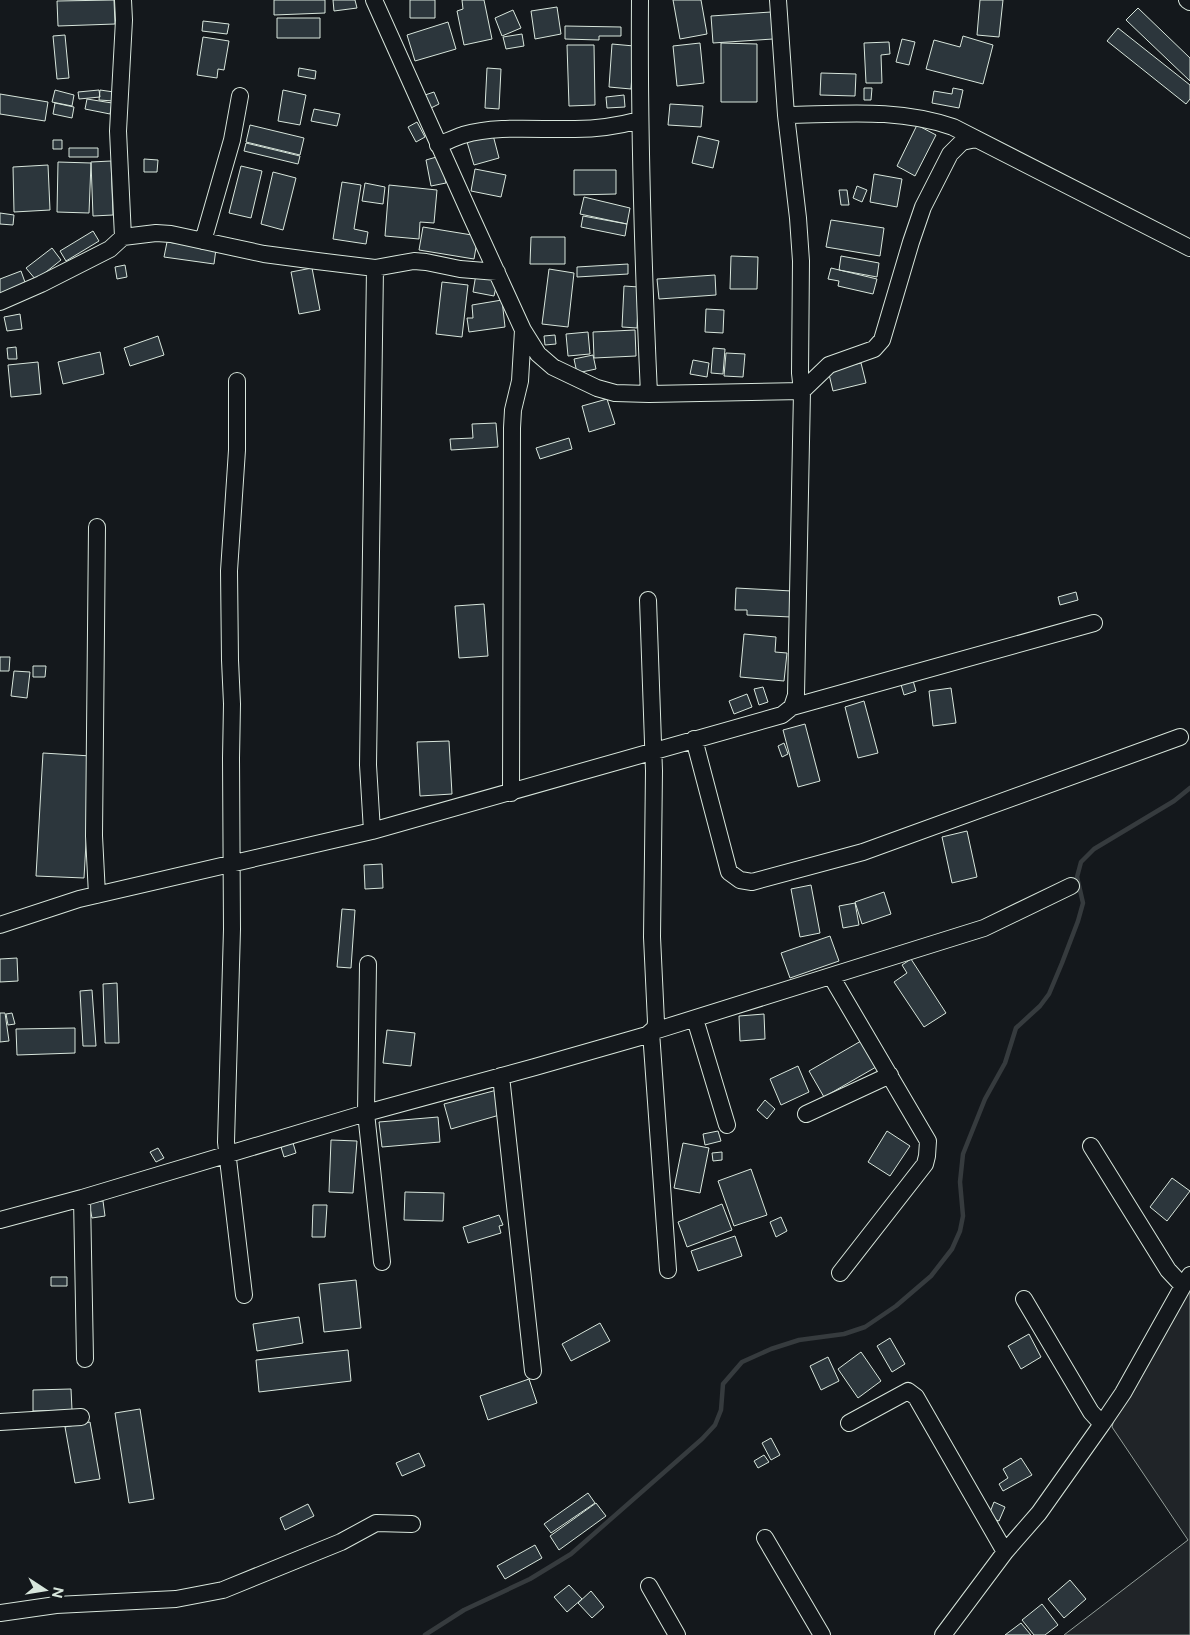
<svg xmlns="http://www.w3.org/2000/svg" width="1190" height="1635" font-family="'Public Sans',sans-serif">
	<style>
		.green { fill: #202428; stroke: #939e99 }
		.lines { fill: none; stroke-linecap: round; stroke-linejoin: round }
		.stream { stroke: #363b3e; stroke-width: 4.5 }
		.building { fill: #2c363c; stroke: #d8e6dc }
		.minor-casing { stroke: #d8e6dc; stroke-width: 18 }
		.minor { stroke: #14181c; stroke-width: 16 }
	</style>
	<rect width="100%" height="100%" fill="#14181c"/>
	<path class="green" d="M 1190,1280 L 1190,1635 L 1064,1635 L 1188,1540 L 1112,1427 L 1115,1415 Z"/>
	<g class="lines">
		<path class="stream" d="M 425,1635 L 464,1610 L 530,1579 L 571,1554 L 702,1439 L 715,1425 L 721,1410 L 723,1384 L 742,1362 L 771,1349 L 799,1340 L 844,1334 L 865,1327 L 896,1306 L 931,1276 L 952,1249 L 960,1231 L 963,1216 L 960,1182 L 963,1154 L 985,1099 L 1005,1063 L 1016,1028 L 1040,1006 L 1049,994 L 1062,963 L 1078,921 L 1083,903 L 1077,877 L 1081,862 L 1094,849 L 1174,801 L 1190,788"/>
	</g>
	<path class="building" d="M 114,0 L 115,24 L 58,26 L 57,1 Z
		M 274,0 L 325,0 L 325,13 L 274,15 Z
		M 333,0 L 355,0 L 357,8 L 334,11 Z
		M 410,0 L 435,0 L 435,18 L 410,18 Z
		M 462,0 L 484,0 L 492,39 L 464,45 L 457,11 L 463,9 Z
		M 673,0 L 701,0 L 707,34 L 680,39 Z
		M 980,0 L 1003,0 L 999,37 L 977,35 Z
		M 557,7 L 561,34 L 535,39 L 531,11 Z
		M 1138,8 L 1190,58 L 1190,81 L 1126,20 Z
		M 513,10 L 521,28 L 502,36 L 495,18 Z
		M 771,12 L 773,39 L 713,43 L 711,16 Z
		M 277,18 L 320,18 L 320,38 L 277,38 Z
		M 203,21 L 229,24 L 227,34 L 202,31 Z
		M 448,22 L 456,49 L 415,61 L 407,35 Z
		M 565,26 L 621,27 L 621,36 L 599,36 L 599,40 L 565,39 Z
		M 1118,28 L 1190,85 L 1190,99 L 1186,104 L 1107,41 Z
		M 522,34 L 524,46 L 506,49 L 503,37 Z
		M 65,35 L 69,78 L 57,79 L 53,36 Z
		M 963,36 L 993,45 L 983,84 L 926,69 L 934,40 L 960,47 Z
		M 203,37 L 229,41 L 224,70 L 218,69 L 217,78 L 197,75 Z
		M 902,39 L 915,42 L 909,65 L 896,62 Z
		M 889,42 L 890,54 L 881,55 L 882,83 L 866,83 L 864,43 Z
		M 700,43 L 704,83 L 677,86 L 673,46 Z
		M 721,43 L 757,44 L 757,102 L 721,102 Z
		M 612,44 L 634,46 L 631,89 L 609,87 Z
		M 567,45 L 594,45 L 595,105 L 569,106 Z
		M 299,68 L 316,71 L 315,79 L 298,76 Z
		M 487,68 L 501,69 L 499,109 L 485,108 Z
		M 821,73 L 856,74 L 855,96 L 820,95 Z
		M 864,88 L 872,88 L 871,100 L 864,100 Z
		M 953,88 L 963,90 L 959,108 L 932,103 L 934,91 L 952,94 Z
		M 55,90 L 74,95 L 72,106 L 52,102 Z
		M 99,90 L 100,97 L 79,99 L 78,92 Z
		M 100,90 L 114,92 L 114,101 L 99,100 Z
		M 283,90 L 306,95 L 300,125 L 278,121 Z
		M 434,92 L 439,104 L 431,108 L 425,95 Z
		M 0,94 L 48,102 L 45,121 L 0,114 Z
		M 624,95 L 625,107 L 607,108 L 606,97 Z
		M 87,99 L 112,103 L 110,114 L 85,109 Z
		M 55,103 L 74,107 L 72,118 L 53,114 Z
		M 670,104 L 703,106 L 701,127 L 668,125 Z
		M 314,109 L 340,114 L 337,126 L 311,121 Z
		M 417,122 L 425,137 L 416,142 L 408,127 Z
		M 250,125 L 304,138 L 300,155 L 246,142 Z
		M 917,125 L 936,135 L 915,176 L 897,166 Z
		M 493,135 L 499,158 L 474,165 L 467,142 Z
		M 698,136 L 719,141 L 713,168 L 692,163 Z
		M 53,140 L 62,140 L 62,149 L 53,149 Z
		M 246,143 L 300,156 L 298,164 L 244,151 Z
		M 69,148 L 98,148 L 98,157 L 69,157 Z
		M 440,156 L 446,183 L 431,186 L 426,160 Z
		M 144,159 L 158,160 L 157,172 L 144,172 Z
		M 111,161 L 113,215 L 93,216 L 91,162 Z
		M 58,162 L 91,163 L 89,213 L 57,212 Z
		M 48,165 L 50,210 L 14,212 L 13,167 Z
		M 241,166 L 262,171 L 251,218 L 229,213 Z
		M 475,169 L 506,175 L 501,197 L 471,191 Z
		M 574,170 L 616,170 L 616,194 L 574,195 Z
		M 273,172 L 296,178 L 283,230 L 261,224 Z
		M 874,174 L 902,179 L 897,207 L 870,202 Z
		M 342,182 L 361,185 L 354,229 L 368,232 L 366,244 L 333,239 Z
		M 365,183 L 385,187 L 383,204 L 362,201 Z
		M 389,185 L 437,190 L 434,223 L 420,222 L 419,239 L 385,236 Z
		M 857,186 L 867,190 L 862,202 L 853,198 Z
		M 839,190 L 847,190 L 849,205 L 841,205 Z
		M 584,197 L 630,208 L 627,224 L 580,214 Z
		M 0,213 L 14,215 L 13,225 L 0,224 Z
		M 583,216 L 627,224 L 625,236 L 581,227 Z
		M 831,220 L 884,228 L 880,256 L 826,247 Z
		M 423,227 L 478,236 L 474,259 L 419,250 Z
		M 93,231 L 99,241 L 66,261 L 60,251 Z
		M 531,237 L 565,237 L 565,264 L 530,264 Z
		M 167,242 L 216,249 L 214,264 L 164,257 Z
		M 52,248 L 61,260 L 36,280 L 26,268 Z
		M 731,256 L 758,257 L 757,289 L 730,289 Z
		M 841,256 L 879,263 L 877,277 L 839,270 Z
		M 628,264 L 628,274 L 577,277 L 577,267 Z
		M 125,265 L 127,277 L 117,279 L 115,267 Z
		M 312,268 L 320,310 L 299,314 L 291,272 Z
		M 831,268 L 877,279 L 873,294 L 838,286 L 839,281 L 828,279 Z
		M 549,269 L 574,273 L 568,327 L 542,324 Z
		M 21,271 L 26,285 L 0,295 L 0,279 Z
		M 476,274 L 498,278 L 494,296 L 473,292 Z
		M 715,275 L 716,295 L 659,299 L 657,279 Z
		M 442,282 L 468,285 L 462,337 L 436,334 Z
		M 624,286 L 639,287 L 637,328 L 622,327 Z
		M 502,300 L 505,327 L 469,332 L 467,318 L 473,318 L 472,305 Z
		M 706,309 L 724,310 L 723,333 L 705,332 Z
		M 20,314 L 22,329 L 7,331 L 4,317 Z
		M 635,330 L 636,356 L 594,358 L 593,332 Z
		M 588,332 L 590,354 L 568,356 L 566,334 Z
		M 555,335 L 556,344 L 545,345 L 544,336 Z
		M 158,336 L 164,355 L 130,366 L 124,348 Z
		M 16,347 L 17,359 L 8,359 L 7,348 Z
		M 713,348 L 725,349 L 723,374 L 711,373 Z
		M 100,352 L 104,374 L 63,384 L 58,362 Z
		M 726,353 L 745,354 L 743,377 L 724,376 Z
		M 593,355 L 596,369 L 577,373 L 574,359 Z
		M 693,360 L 709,363 L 707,377 L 690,374 Z
		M 38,362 L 41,394 L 11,397 L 8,365 Z
		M 861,363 L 866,383 L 833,391 L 828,370 Z
		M 607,399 L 615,424 L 589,432 L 582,406 Z
		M 496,423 L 498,447 L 451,450 L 450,439 L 473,438 L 472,424 Z
		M 569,438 L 572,449 L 540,459 L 536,448 Z
		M 736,588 L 792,591 L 791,617 L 747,615 L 747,610 L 735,610 Z
		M 1076,592 L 1078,600 L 1060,605 L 1058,597 Z
		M 484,604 L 488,656 L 459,658 L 455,606 Z
		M 744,634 L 776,637 L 775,652 L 787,653 L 784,681 L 740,677 Z
		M 0,657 L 10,657 L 9,671 L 0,671 Z
		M 33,666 L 46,666 L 45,677 L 33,677 Z
		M 14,671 L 30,672 L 27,698 L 11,696 Z
		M 912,677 L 916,691 L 904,695 L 900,681 Z
		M 763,687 L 768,702 L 759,705 L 754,689 Z
		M 951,688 L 956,723 L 933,726 L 929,691 Z
		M 747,694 L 752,707 L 734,714 L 729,701 Z
		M 864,701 L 878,753 L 858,758 L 845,707 Z
		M 805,724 L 820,781 L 798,787 L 783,730 Z
		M 449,741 L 452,794 L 420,796 L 417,742 Z
		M 784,743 L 788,754 L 782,757 L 778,746 Z
		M 43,753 L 91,756 L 84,878 L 36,876 Z
		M 967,831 L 977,877 L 952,883 L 942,837 Z
		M 382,864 L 383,888 L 365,889 L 364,865 Z
		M 811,885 L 820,933 L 800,937 L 791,889 Z
		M 884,892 L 891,914 L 862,924 L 855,902 Z
		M 855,903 L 859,925 L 843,928 L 839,906 Z
		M 342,909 L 355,910 L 351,968 L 337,967 Z
		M 830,936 L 839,961 L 790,978 L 781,953 Z
		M 17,958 L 18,981 L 0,982 L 0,959 Z
		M 911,959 L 946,1013 L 924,1027 L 894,982 L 907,973 L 902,965 Z
		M 117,983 L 119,1043 L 105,1043 L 103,984 Z
		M 92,990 L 96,1046 L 83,1046 L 80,991 Z
		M 0,1013 L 5,1013 L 9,1041 L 0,1042 Z
		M 12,1013 L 15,1024 L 8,1025 L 6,1014 Z
		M 764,1014 L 765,1039 L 740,1041 L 739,1016 Z
		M 75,1028 L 75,1053 L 17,1055 L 16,1029 Z
		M 387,1030 L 415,1033 L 411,1066 L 383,1063 Z
		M 861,1041 L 876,1067 L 824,1097 L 809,1071 Z
		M 798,1066 L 809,1092 L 781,1105 L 770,1079 Z
		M 497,1090 L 503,1114 L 451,1129 L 444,1104 Z
		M 765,1100 L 775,1109 L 767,1119 L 757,1110 Z
		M 438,1117 L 440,1142 L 382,1147 L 379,1122 Z
		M 718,1131 L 721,1141 L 705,1145 L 703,1134 Z
		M 887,1131 L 910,1146 L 890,1176 L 868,1162 Z
		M 331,1140 L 357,1141 L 353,1193 L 329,1192 Z
		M 293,1143 L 296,1153 L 284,1157 L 281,1147 Z
		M 683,1143 L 709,1148 L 700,1193 L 674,1188 Z
		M 158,1148 L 164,1158 L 156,1162 L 150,1152 Z
		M 722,1152 L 722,1160 L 713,1161 L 712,1153 Z
		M 751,1169 L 767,1215 L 734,1226 L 718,1181 Z
		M 1172,1178 L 1190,1191 L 1167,1221 L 1150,1207 Z
		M 405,1192 L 444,1193 L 443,1221 L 404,1220 Z
		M 103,1201 L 105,1216 L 92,1218 L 89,1203 Z
		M 722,1204 L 732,1230 L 687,1247 L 678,1222 Z
		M 313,1205 L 327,1205 L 325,1237 L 312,1237 Z
		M 499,1215 L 503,1225 L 499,1226 L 501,1233 L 468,1243 L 463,1227 Z
		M 781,1217 L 787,1231 L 776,1237 L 770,1222 Z
		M 735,1236 L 742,1256 L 698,1271 L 691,1251 Z
		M 51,1277 L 67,1277 L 67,1286 L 51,1286 Z
		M 356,1280 L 361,1328 L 324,1332 L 319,1284 Z
		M 299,1317 L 303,1343 L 257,1351 L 253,1324 Z
		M 600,1323 L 610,1341 L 571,1361 L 562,1344 Z
		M 1029,1334 L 1041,1357 L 1021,1369 L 1008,1346 Z
		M 890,1338 L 905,1364 L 892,1372 L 877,1346 Z
		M 348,1350 L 351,1381 L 259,1392 L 256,1360 Z
		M 861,1352 L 881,1381 L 858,1398 L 838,1369 Z
		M 828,1357 L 839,1381 L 821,1390 L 810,1366 Z
		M 529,1379 L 537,1403 L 488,1420 L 480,1396 Z
		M 71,1389 L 72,1410 L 33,1411 L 33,1390 Z
		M 140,1409 L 154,1499 L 129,1503 L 115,1413 Z
		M 90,1422 L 100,1479 L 75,1483 L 65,1427 Z
		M 771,1438 L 780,1455 L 771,1460 L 762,1443 Z
		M 419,1453 L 425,1466 L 402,1476 L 396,1463 Z
		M 764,1455 L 769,1462 L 758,1468 L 754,1461 Z
		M 1021,1458 L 1032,1475 L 1003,1491 L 999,1484 L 1008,1478 L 1003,1469 Z
		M 588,1493 L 595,1503 L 551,1533 L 544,1524 Z
		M 994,1502 L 1005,1507 L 999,1521 L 988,1517 Z
		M 596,1503 L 606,1516 L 559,1550 L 550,1536 Z
		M 308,1504 L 314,1516 L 285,1530 L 280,1518 Z
		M 535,1545 L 542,1558 L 505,1579 L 497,1566 Z
		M 1070,1580 L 1086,1599 L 1064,1618 L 1048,1599 Z
		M 569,1585 L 582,1599 L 567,1612 L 554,1597 Z
		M 591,1591 L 604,1607 L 592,1618 L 578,1603 Z
		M 1042,1604 L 1058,1625 L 1045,1635 L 1034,1635 L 1022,1620 Z
		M 1021,1623 L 1031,1635 L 1005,1635 Z"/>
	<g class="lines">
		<g class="minor-casing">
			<path id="minor" d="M 374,0 L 470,214 L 523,330 L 538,354 L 553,367 L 597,388 L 615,393 L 649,394 L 802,391 L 829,365 L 874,349 L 882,340 L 911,242 L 923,207 L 950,154 L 962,142 L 976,139
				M 640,0 C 639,131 643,263 649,394
				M 1187,0 L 1190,2
				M 786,115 C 844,114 898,108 953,127 L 1190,248
				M 438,145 C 446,142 454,138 463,135 C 497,125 539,130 575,129 C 597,129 618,126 640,120
				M 123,237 L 118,131 L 124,20 L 123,0
				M 203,241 L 232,140 L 240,96
				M 0,302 L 41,284 L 110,249 L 123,237 L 156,233 L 171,234 L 264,254 L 317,261 L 375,268 L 414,261 L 426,262 L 460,269 L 497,272
				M 237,381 L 237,450 L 229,571 L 230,660 L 232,704 L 231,758 L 232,929 L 226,1142 L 244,1295
				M 792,707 L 1094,623
				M 694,739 L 729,872 L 740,880 L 752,882 L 863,852 L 1180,737
				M 511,793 L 512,428 L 513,410 L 520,381 L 523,330
				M 372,831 L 368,765 L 375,268
				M 97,895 L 94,836 L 97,527
				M 0,925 L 79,899 L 372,831 L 782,715 L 792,707 L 796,695 L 802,391 L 800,373 L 801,261 L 798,218 L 786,115 L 778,0
				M 368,964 L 366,1113 L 382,1262
				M 831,976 L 928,1141 L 927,1156 L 925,1164 L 840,1273
				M 695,1019 L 727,1125
				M 501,1076 L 533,1371
				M 806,1114 L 890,1075
				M 1091,1146 L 1168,1270 L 1183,1286 L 1190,1275
				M 82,1198 L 85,1359
				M 0,1220 L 82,1198 L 366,1113 L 535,1067 L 647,1035 L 655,1028 L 656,1022 L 652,937 L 654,771 L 648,600
				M 668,1270 L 651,1032 L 984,928 L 1071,886
				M 0,1422 L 81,1417
				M 849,1423 L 908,1391 L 916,1397 L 1005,1552
				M 1102,1424 L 1123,1393 L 1183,1286
				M 765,1538 L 822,1635
				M 649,1586 L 677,1635
				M 0,1613 L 56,1605 L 176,1599 L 223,1590 L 341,1542 L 376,1523 L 412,1524
				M 943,1635 L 1005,1552 L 1039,1513 L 1102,1424 L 1091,1412 L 1024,1299"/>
		</g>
		<use href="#minor" class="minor"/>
	</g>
	<g transform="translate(45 1590) rotate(102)" stroke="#14181c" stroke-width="4" paint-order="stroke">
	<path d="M0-4L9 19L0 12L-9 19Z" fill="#d8e6dc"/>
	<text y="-8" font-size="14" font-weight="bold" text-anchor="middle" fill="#d8e6dc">N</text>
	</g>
</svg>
